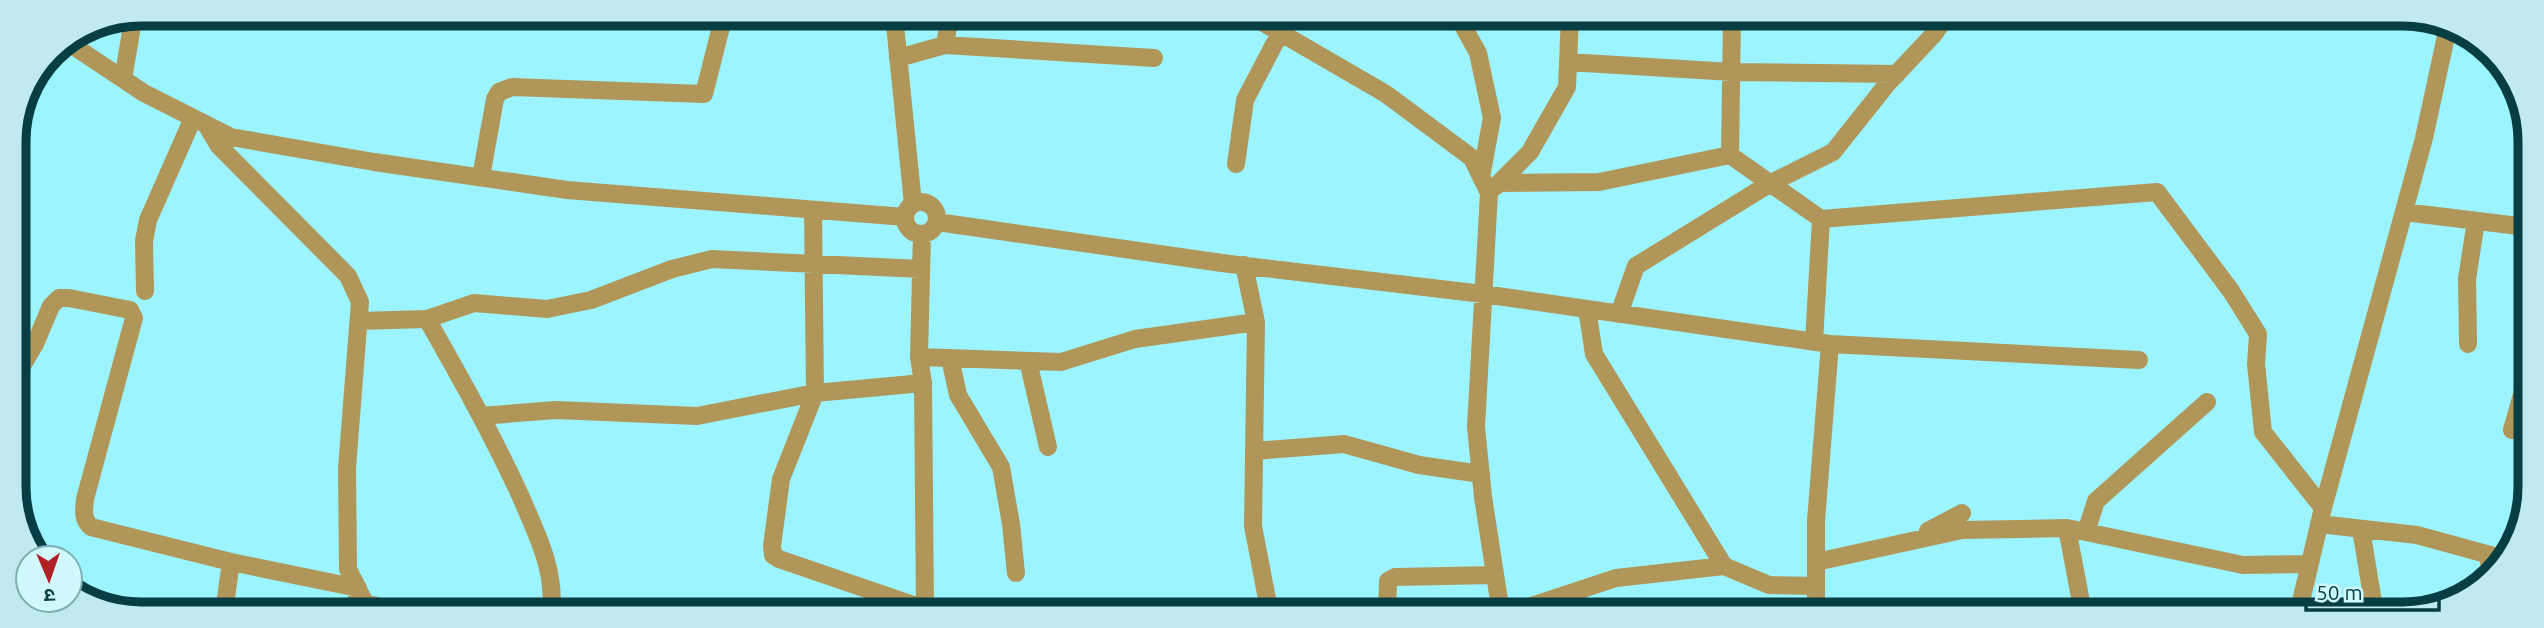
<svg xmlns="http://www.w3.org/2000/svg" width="2544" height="628" font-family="Ubuntu,'Noto Sans Devanagari',sans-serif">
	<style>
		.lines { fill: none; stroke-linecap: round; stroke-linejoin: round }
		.minor { stroke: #b19659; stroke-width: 18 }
		.rim { fill: none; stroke: #063e44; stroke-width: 9 }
	</style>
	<rect width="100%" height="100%" fill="#9cf4ff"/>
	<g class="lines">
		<path class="minor" d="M 894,15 L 913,204
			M 1250,15 L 1386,94 L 1472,158 L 1489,193 L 1476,427 L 1483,497 L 1501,613
			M 1457,15 L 1478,53 L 1492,118 L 1481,177
			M 1732,16 L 1730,155 L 1821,219 L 2157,192 L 2231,291 L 2258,334 L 2256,364 L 2263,432 L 2323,508
			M 66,41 L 144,93 L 231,137 L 374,162 L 567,190 L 905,217
			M 945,45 L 1154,58
			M 898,58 L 945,45 L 950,15
			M 1568,62 L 1732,72 L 1897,74
			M 123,79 L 134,15
			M 207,126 L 219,146 L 348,276 L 360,302 L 347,468 L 348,569 L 365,603 L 399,612
			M 1236,164 L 1245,100 L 1280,33
			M 481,177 L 495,99 L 499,92 L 512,87 L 704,94 L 724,15
			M 1499,183 L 1599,182 L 1730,155
			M 1495,187 L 1530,152 L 1567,87 L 1570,16
			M905 218a16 16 0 1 1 32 0a16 16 0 1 1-32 0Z
			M 813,210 L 815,393 L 781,479 L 772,546 L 773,555 L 779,559 L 925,609
			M 2404,212 L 2527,227
			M 937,222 L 1222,263 L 1483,294 L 1830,344 L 1816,521 L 1816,613
			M 922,234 L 919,357 L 923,383 L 925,612
			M 1244,265 L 1256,322 L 1253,526 L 1268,604 L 1268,613
			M 145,291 L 144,241 L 148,220 L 193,118
			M 1587,309 L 1594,354 L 1724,566 L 1769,585 L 1816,586
			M 1619,314 L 1636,266 L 1769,184 L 1833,152 L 1888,83 L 1934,34 L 1947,16
			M 427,319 C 460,377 492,434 520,495 C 536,532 556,571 551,612
			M 359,321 L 427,319 L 474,303 L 547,309 L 591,300 L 672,269 L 712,259 L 921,269
			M 1814,342 L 1821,219
			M 1830,344 L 2139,360
			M 2468,344 L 2467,279 L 2476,221
			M 919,357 L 1061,362 L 1135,339 L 1256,322
			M 950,358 L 958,395 L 1001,467 L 1011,524 L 1016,573
			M 1028,361 L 1048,447
			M 16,376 L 35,344 L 51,306 L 59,298 L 69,298 L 130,310 L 134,318 L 85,499 C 84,510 82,519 91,527 L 231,562 L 358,588 L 355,612
			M 481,416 L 556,410 L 697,416 L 815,393 L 923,383
			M 2512,430 L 2527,377
			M 1254,451 L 1344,444 L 1419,465 L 1481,474
			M 2319,524 L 2417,535 L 2501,558
			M 2067,528 L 2083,613
			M 2361,529 L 2375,614
			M 1928,531 L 1962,513
			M 2086,532 L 2096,501 L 2207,402
			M 2488,555 L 2491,574
			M 1816,562 L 1962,530 L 2067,528 L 2243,565 L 2309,564
			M 224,612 L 231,562
			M 1387,613 L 1388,581 L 1395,577 L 1495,575
			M 1510,613 L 1616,578 L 1724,566
			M 2298,614 L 2323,508 L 2424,138 L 2448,27"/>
	</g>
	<path d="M0 0H2544V628H0ZM141 26H2403A115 115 0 0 1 2518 141V487A115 115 0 0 1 2403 602H141A115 115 0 0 1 26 487V141A115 115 0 0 1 141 26Z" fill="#c0eaef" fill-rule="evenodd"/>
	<path class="rim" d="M141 26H2403A115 115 0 0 1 2518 141V487A115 115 0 0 1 2403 602H141A115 115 0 0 1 26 487V141A115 115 0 0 1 141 26Z"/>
	<g transform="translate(49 579) rotate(178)"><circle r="33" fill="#d0f9fe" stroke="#7faeb4" stroke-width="2"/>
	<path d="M0-5L12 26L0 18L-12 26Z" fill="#b12023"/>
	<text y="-10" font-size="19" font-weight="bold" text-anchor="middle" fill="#063e44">उ</text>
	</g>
	<path d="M2306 600v10h133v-10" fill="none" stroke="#063e44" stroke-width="3.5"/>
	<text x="2316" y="600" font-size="21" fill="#063e44" stroke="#d0f9fe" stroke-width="5" paint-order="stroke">50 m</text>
</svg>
